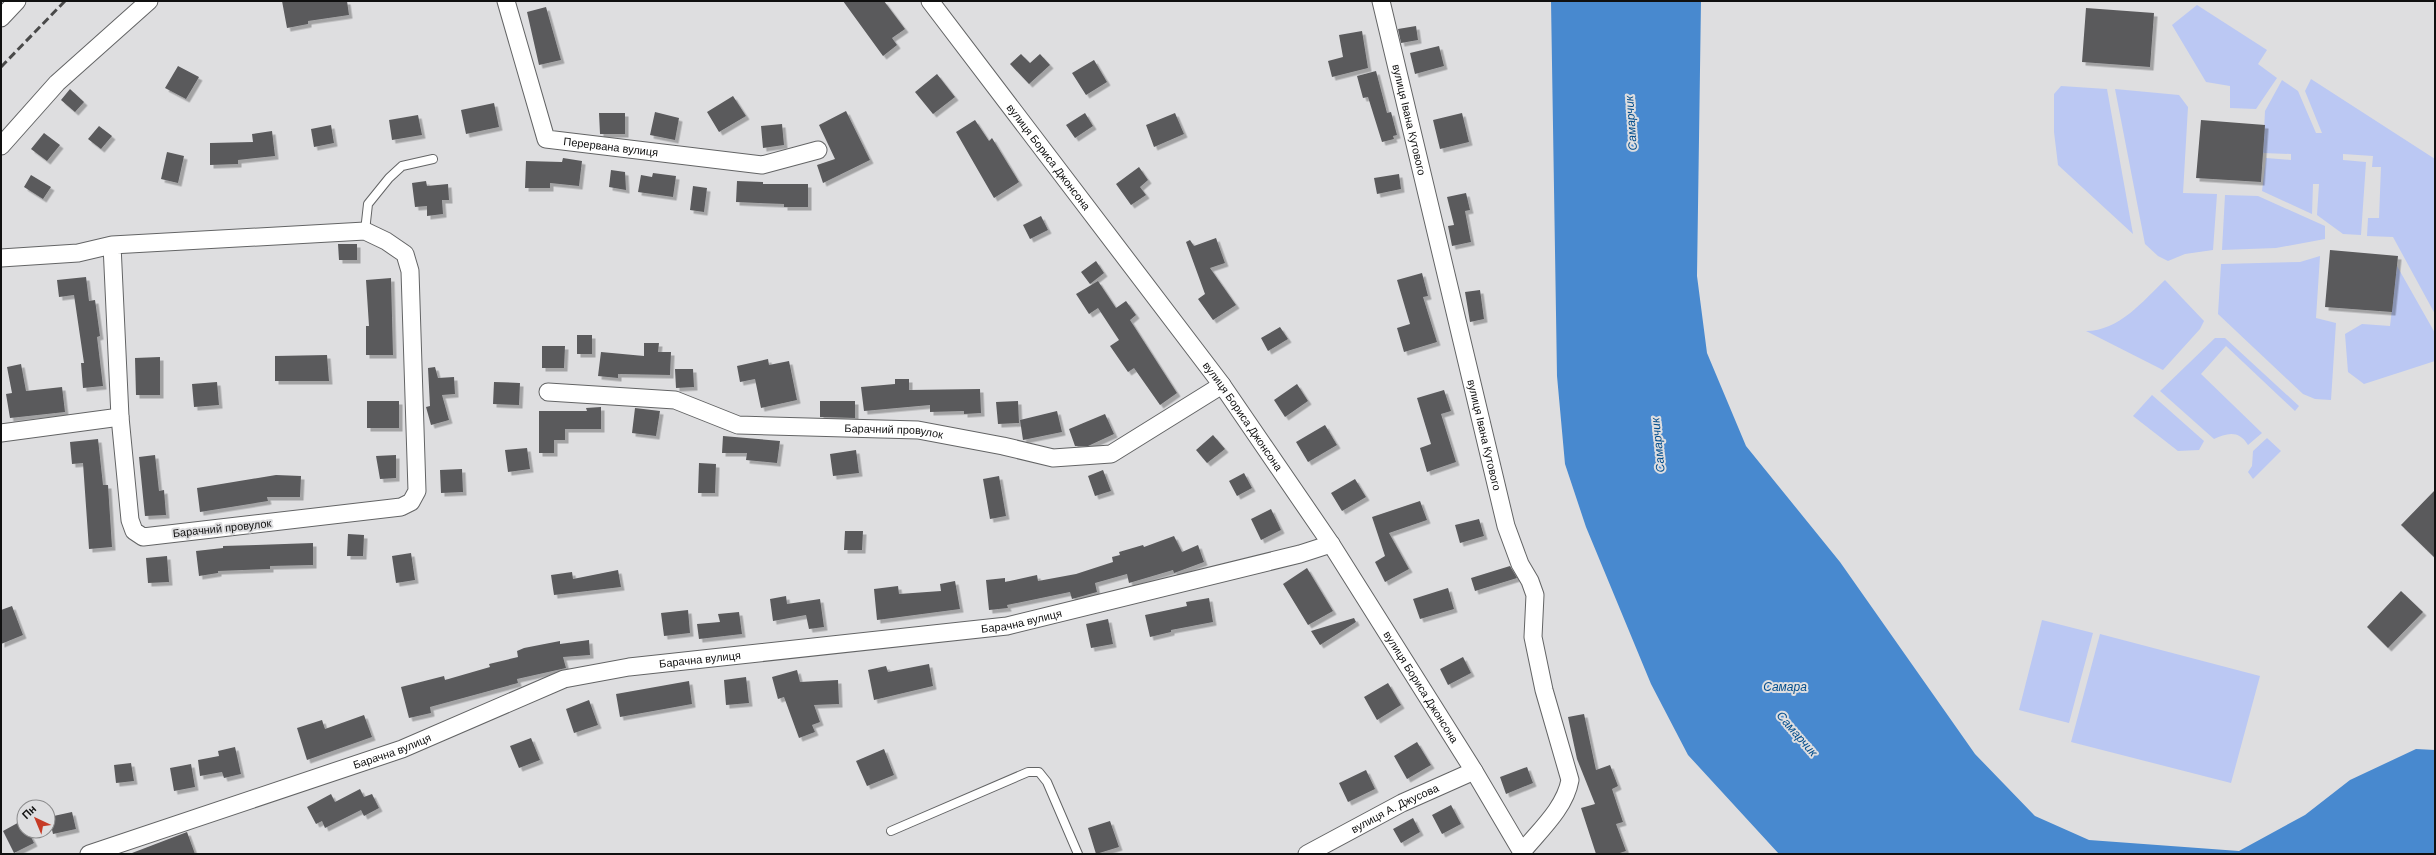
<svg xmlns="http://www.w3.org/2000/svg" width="2436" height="855" font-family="Arial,sans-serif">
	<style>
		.green { fill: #bbc8f3 }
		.water { fill: #4889cf }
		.building { fill: #5a5a5c; filter: url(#shadow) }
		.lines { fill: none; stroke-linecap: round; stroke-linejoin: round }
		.lane-casing { stroke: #636465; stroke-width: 10 }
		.street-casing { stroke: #636465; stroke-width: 19 }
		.lane { stroke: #fff; stroke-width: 8 }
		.street { stroke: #fff; stroke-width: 17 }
		.rail { stroke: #494949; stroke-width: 3; stroke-dasharray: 8 4; stroke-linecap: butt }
		.labels { text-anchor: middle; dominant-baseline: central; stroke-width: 4; stroke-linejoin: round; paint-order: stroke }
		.street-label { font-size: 11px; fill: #101010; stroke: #dedee0 }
		.water-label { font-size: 12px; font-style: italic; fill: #004c8b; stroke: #dedee0 }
	</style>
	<defs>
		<filter id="shadow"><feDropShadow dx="3.5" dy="3.5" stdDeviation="0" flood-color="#0004"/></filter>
	</defs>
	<rect width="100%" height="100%" fill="#dedee0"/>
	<path class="green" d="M 2197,5 L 2267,50 L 2258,64 L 2277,78 L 2256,109 L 2230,108 L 2230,86 L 2206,82 L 2172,25 Z
		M 2311,79 L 2435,159 L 2435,314 L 2393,237 L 2367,236 L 2368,218 L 2379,218 L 2381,167 L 2372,167 L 2373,156 L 2343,154 L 2343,160 L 2366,162 L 2361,235 L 2343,234 L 2317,215 L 2319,184 L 2313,184 L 2312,214 L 2262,191 L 2266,158 L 2291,160 L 2291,154 L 2263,153 L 2265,111 L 2282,80 L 2298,91 L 2316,133 L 2322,133 L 2305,91 Z
		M 2061,86 L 2107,89 L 2133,234 L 2058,165 L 2054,132 L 2054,94 Z
		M 2115,89 L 2179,95 L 2188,107 L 2183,193 L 2217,194 L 2213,250 L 2185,254 L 2168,261 L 2158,256 L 2145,244 Z
		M 2225,195 L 2258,196 L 2325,226 L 2325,239 L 2276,248 L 2222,250 Z
		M 2320,256 L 2316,318 L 2336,323 L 2331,400 L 2315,399 L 2303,394 L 2218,314 L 2221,264 L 2300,262 Z
		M 2397,266 L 2435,333 L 2435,361 L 2364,384 L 2348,372 L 2345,334 L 2362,324 L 2390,326 Z
		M 2165,280 L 2204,321 L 2200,329 L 2163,370 L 2086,331 C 2119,331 2143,301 2165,280 Z
		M 2215,338 L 2225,338 L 2299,406 L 2295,411 L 2226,346 L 2201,374 L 2262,433 L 2248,445 C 2239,430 2227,433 2214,439 L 2160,391 Z
		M 2152,395 L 2204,441 L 2199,450 L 2178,451 L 2133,416 Z
		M 2267,438 L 2281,451 L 2253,479 L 2248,472 L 2252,466 L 2253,451 Z
		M 2042,620 L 2093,633 L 2069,723 L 2019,710 Z
		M 2100,634 L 2260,676 L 2231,783 L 2071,742 Z"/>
	<path class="water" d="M 1551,1 L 1701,1 L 1697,276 L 1707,353 L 1746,446 L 1840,562 L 1975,754 L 2035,816 L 2089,840 L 2239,851 L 2305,815 L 2350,780 L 2416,749 L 2435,750 L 2435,854 L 1779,854 L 1688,755 L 1651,684 L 1586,527 L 1565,464 L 1557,376 Z"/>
	<path class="building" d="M 282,1 L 347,1 L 349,15 L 308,21 L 308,24 L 287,28 Z
		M 843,1 L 884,1 L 905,29 L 892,38 L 897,45 L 883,56 Z
		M 546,7 L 561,60 L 539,65 L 527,12 Z
		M 2086,8 L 2154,13 L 2150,67 L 2082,62 Z
		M 1416,26 L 1418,40 L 1401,43 L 1398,29 Z
		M 1362,31 L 1368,68 L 1332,77 L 1328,61 L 1343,57 L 1339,35 Z
		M 1439,46 L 1444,66 L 1415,74 L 1410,53 Z
		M 1021,54 L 1030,63 L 1040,54 L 1050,65 L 1029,84 L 1010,64 Z
		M 1094,60 L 1107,82 L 1086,95 L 1072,73 Z
		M 178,66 L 199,77 L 186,99 L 165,88 Z
		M 1376,71 L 1387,113 L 1391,112 L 1397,135 L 1393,136 L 1394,139 L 1382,142 L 1368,97 L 1363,98 L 1357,76 Z
		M 937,74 L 955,97 L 933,114 L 915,92 Z
		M 70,89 L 84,102 L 75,112 L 61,100 Z
		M 733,96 L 746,116 L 719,132 L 707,112 Z
		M 494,103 L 499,127 L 466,134 L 461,110 Z
		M 846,111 L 870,160 L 823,183 L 817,165 L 835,159 L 819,125 Z
		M 655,112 L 679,118 L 675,140 L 650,135 Z
		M 599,113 L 625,113 L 625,134 L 600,134 Z
		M 1085,113 L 1093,126 L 1075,138 L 1066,125 Z
		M 1175,113 L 1184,134 L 1154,147 L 1146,125 Z
		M 1462,113 L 1469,142 L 1440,149 L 1433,120 Z
		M 418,115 L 422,135 L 392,140 L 389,120 Z
		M 975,120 L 989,141 L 992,138 L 1019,182 L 994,198 L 956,132 Z
		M 2201,120 L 2265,125 L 2261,182 L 2196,178 Z
		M 782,124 L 784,145 L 763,148 L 761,126 Z
		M 331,125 L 334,143 L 314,147 L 311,129 Z
		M 99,126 L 112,136 L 101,149 L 88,139 Z
		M 272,131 L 275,156 L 238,160 L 238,164 L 210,165 L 210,143 L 253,142 L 252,134 Z
		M 44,133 L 60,145 L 47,161 L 31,149 Z
		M 167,152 L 184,156 L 178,183 L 161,179 Z
		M 563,158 L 582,161 L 579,186 L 550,183 L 550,188 L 525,188 L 526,161 L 562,162 Z
		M 1139,167 L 1148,180 L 1140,187 L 1146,195 L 1131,205 L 1116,184 Z
		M 611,170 L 625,172 L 626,190 L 609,187 Z
		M 653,173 L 676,176 L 673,197 L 638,192 L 641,175 L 652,177 Z
		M 1399,174 L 1401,189 L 1377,194 L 1374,178 Z
		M 31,175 L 51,187 L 43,199 L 24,187 Z
		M 426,181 L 427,186 L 448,184 L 449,200 L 442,200 L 443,214 L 427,216 L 427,206 L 415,207 L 412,183 Z
		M 737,181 L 763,182 L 763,184 L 808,184 L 808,207 L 784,207 L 784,204 L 736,202 Z
		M 693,186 L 707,188 L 704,212 L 690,210 Z
		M 1466,193 L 1470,210 L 1465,211 L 1471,242 L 1452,246 L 1448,226 L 1454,225 L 1447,197 Z
		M 1041,216 L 1048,230 L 1030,239 L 1023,225 Z
		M 1216,238 L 1225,263 L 1210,268 L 1236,305 L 1213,320 L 1198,299 L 1205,294 L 1186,242 L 1190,240 L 1194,246 Z
		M 338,244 L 357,244 L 357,260 L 339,260 Z
		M 2330,250 L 2398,256 L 2392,312 L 2325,307 Z
		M 1096,261 L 1104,273 L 1090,284 L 1081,272 Z
		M 1422,273 L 1428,296 L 1423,297 L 1437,342 L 1404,352 L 1397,328 L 1410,324 L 1397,280 Z
		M 86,277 L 89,301 L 95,300 L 100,336 L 97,337 L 103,386 L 83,388 L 81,363 L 84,363 L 74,295 L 59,297 L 57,280 Z
		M 391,278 L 393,355 L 366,355 L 366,326 L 369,326 L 366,280 Z
		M 1098,281 L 1116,308 L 1126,301 L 1136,315 L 1130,320 L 1177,393 L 1160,405 L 1134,368 L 1128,372 L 1110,346 L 1119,340 L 1098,308 L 1089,314 L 1076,294 Z
		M 1480,290 L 1484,319 L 1470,322 L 1465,292 Z
		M 1280,327 L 1288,339 L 1268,351 L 1261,338 Z
		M 577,335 L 592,335 L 592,354 L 577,354 Z
		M 644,343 L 659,343 L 658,352 L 671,352 L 670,375 L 618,374 L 618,378 L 598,376 L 601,352 L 644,356 Z
		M 542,346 L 565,346 L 564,368 L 542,368 Z
		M 327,355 L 329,381 L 275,381 L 275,356 Z
		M 160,357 L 160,395 L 136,395 L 135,358 Z
		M 768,359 L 769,365 L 789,361 L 797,400 L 761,408 L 755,379 L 740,382 L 737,366 Z
		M 21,364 L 26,391 L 62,387 L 65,412 L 10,418 L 6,394 L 12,393 L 7,367 Z
		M 435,367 L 438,378 L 454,377 L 455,394 L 442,395 L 449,420 L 431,425 L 426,407 L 430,406 L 428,368 Z
		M 675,369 L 693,369 L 694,387 L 676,388 Z
		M 895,379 L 909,379 L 909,390 L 980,389 L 981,413 L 964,414 L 964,411 L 930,412 L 930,405 L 864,411 L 861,387 L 895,384 Z
		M 217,382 L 219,405 L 194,407 L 192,384 Z
		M 494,382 L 520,383 L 519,405 L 493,404 Z
		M 1297,384 L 1308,401 L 1285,417 L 1274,400 Z
		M 1444,390 L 1451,411 L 1441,414 L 1456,462 L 1427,472 L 1420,448 L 1431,444 L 1417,398 Z
		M 367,401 L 399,401 L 399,428 L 367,428 Z
		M 820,401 L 855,401 L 855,418 L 820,417 Z
		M 1018,401 L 1019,423 L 998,424 L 996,402 Z
		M 601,407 L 601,429 L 565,429 L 565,440 L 554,440 L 554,453 L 539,453 L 539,411 L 587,411 L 586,408 Z
		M 635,408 L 660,411 L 656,436 L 632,433 Z
		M 1057,411 L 1062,432 L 1023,440 L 1020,420 Z
		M 1105,414 L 1114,434 L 1088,446 L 1075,446 L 1069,429 Z
		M 1325,425 L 1337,445 L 1308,462 L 1296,442 Z
		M 1213,435 L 1225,449 L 1207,463 L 1196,450 Z
		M 723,436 L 780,441 L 777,463 L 746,460 L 747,453 L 722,453 Z
		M 98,439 L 103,485 L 108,485 L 112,547 L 89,549 L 83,463 L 72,464 L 70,442 Z
		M 527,448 L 530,469 L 508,472 L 505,450 Z
		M 856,450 L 859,473 L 833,476 L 830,454 Z
		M 155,455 L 159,491 L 164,490 L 166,515 L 145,516 L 139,457 Z
		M 396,455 L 396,478 L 380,479 L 376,456 Z
		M 699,463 L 716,464 L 715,493 L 698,493 Z
		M 462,469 L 463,492 L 441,493 L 440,470 Z
		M 1103,470 L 1111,491 L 1095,496 L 1088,476 Z
		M 1244,473 L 1252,488 L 1237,496 L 1229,481 Z
		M 276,475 L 301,476 L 300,497 L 267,497 L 268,501 L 200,512 L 197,488 Z
		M 999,476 L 1006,516 L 990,519 L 983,479 Z
		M 1355,479 L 1366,497 L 1342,511 L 1331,493 Z
		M 2435,490 L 2435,558 L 2401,525 Z
		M 1420,501 L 1427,520 L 1389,533 L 1409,569 L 1385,582 L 1375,562 L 1385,556 L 1372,517 Z
		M 1271,509 L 1281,530 L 1261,540 L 1251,519 Z
		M 1479,519 L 1484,536 L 1460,543 L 1455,525 Z
		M 845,531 L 863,531 L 862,550 L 844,550 Z
		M 348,534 L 364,535 L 363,556 L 347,556 Z
		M 1174,536 L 1182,552 L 1198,545 L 1204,562 L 1174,573 L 1173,570 L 1129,583 L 1127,574 L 1095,583 L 1097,592 L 1072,599 L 1070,592 L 1007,605 L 1008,608 L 989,610 L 986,580 L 1005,578 L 1005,582 L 1037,575 L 1038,581 L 1076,574 L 1113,562 L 1112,557 L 1120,555 L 1119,552 L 1143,545 L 1144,547 Z
		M 313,543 L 313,565 L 270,566 L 270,569 L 218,571 L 218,573 L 199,576 L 196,551 L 223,548 L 223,546 Z
		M 411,553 L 415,580 L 396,583 L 392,556 Z
		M 167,556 L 169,582 L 148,583 L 146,558 Z
		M 1510,566 L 1517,578 L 1475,591 L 1471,578 Z
		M 1307,568 L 1333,611 L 1308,625 L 1283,584 Z
		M 618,570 L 621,587 L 554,595 L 551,575 L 572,572 L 573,579 Z
		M 955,581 L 960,609 L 877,620 L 874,589 L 898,586 L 899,594 L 941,591 L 940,584 Z
		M 1448,588 L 1454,609 L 1420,619 L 1413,599 Z
		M 2401,591 L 2423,612 L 2388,648 L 2367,627 Z
		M 786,596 L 787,604 L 820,599 L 824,627 L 809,629 L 806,615 L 773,621 L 770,599 Z
		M 1209,598 L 1213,622 L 1171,630 L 1171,632 L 1150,637 L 1145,615 L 1187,606 L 1186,602 Z
		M 12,606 L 23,635 L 1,644 L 1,610 Z
		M 688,610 L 690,633 L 664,636 L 661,613 Z
		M 739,612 L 742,634 L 699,639 L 697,624 L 720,622 L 718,614 Z
		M 1354,618 L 1356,622 L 1320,645 L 1311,631 Z
		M 1108,619 L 1113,644 L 1091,648 L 1086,624 Z
		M 589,640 L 590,655 L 563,657 L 566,668 L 517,679 L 518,683 L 430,707 L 431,713 L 409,718 L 401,687 L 444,676 L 445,680 L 490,667 L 489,664 L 518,657 L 517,651 L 524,648 L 560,641 L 560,644 Z
		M 1463,657 L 1471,673 L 1448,685 L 1440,669 Z
		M 929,664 L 933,686 L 874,700 L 868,670 L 886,666 L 888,672 Z
		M 797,670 L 800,682 L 838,680 L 839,704 L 814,705 L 820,722 L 812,725 L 815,732 L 799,738 L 784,697 L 778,699 L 772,677 Z
		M 746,677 L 749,703 L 726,705 L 724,680 Z
		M 689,681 L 692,704 L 620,717 L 616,694 Z
		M 1388,683 L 1401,705 L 1377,720 L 1364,697 Z
		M 589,700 L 598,725 L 574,733 L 566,709 Z
		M 1584,714 L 1596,770 L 1610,765 L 1618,786 L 1612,789 L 1623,822 L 1616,824 L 1626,851 L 1617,854 L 1596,854 L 1581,808 L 1595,804 L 1577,759 L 1568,717 Z
		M 364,715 L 372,737 L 307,760 L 297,728 L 322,720 L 325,729 Z
		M 531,738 L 540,760 L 519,768 L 510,746 Z
		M 1417,742 L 1431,765 L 1407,779 L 1394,756 Z
		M 235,747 L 241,774 L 224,778 L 222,772 L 200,776 L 198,760 L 219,756 L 218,751 Z
		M 884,749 L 894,775 L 867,786 L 856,761 Z
		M 131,763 L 134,781 L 116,783 L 114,765 Z
		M 191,764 L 195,787 L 174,791 L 170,768 Z
		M 1527,767 L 1533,783 L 1506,794 L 1500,777 Z
		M 1366,770 L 1375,789 L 1348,802 L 1339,783 Z
		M 360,789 L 364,797 L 372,794 L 379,808 L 364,816 L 361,810 L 325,828 L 322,821 L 316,824 L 307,807 L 331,794 L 335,802 Z
		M 1451,805 L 1461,824 L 1442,834 L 1432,815 Z
		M 72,812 L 76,829 L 53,834 L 49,817 Z
		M 1413,818 L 1420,832 L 1401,843 L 1393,829 Z
		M 23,820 L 24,831 L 28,831 L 34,843 L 14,853 L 3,831 Z
		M 1110,821 L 1119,847 L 1096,854 L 1088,828 Z
		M 187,832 L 195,854 L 132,854 L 132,853 Z"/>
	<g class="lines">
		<g class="lane-casing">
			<path id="lane" d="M 365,231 L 368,204 L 389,178 L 402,166 L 433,159
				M 891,831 L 1028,772 L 1039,772 L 1047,782 L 1078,854"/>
		</g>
		<g class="street-casing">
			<g id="street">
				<path id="s1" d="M 506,1 L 546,139 L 762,165 L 818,150"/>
				<path id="s2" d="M 930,1 L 1222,385 L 1331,544 L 1474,771 L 1523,854"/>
				<path id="s3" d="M 1381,1 L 1506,526 L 1520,564 L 1530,581 L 1535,595 L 1533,637 L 1544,690 L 1570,780 C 1565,808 1540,830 1522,852"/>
				<path d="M 1,18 L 17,1"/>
				<path d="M 1,146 L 57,83 L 149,1"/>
				<path d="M 1,258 L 78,253 L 112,245 L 365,231 L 386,241 L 405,254 L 410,271 L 417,491 L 411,502 L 401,507 L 143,537 L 134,531 L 130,520 L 120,417 L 112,245"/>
				<path id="s4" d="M 548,392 L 675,400 L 738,425 L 918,430 L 1003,446 L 1053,458 L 1111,454 L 1222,385"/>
				<path d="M 1,433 L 120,417"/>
				<path id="s5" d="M 89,854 L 402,749 L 564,679 L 629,667 L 1007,626 L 1300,554 L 1331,544"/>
				<path id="s6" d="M 1307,854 L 1402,803 L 1474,771"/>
			</g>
		</g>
		<use href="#lane" class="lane"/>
		<use href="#street" class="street"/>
		<path class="rail" d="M 1,67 L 65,1"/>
	</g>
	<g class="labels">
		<g class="street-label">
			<text stroke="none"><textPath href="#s3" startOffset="122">вулиця Івана Кутового</textPath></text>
			<text stroke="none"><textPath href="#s1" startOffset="209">Перервана вулиця</textPath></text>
			<text stroke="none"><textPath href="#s2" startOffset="196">вулиця Бориса Джонсона</textPath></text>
			<text stroke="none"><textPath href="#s2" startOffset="520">вулиця Бориса Джонсона</textPath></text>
			<text stroke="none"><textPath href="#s4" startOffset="351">Барачний провулок</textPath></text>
			<text stroke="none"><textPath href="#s3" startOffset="446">вулиця Івана Кутового</textPath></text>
			<text transform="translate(222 528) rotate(-6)">Барачний провулок</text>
			<text stroke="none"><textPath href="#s5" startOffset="968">Барачна вулиця</textPath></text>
			<text stroke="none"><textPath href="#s5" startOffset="644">Барачна вулиця</textPath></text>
			<text stroke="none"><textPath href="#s2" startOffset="844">вулиця Бориса Джонсона</textPath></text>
			<text stroke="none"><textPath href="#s5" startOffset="320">Барачна вулиця</textPath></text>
			<text stroke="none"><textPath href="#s6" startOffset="99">вулиця А. Джусова</textPath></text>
		</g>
		<g class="water-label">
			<text transform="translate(1631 123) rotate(-94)">Самарчик</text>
			<text transform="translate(1658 445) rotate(-96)">Самарчик</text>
			<text x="1785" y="687">Самара</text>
			<text transform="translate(1797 734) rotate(49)">Самарчик</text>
		</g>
	</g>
	<rect width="2436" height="855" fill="none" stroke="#101010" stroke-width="4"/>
	<g transform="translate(36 819) rotate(316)"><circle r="19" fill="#dedee0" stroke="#8c8c8d"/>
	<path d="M0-3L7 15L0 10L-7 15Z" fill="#c63a25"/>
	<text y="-6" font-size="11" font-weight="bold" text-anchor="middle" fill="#101010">Пн</text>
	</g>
</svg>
